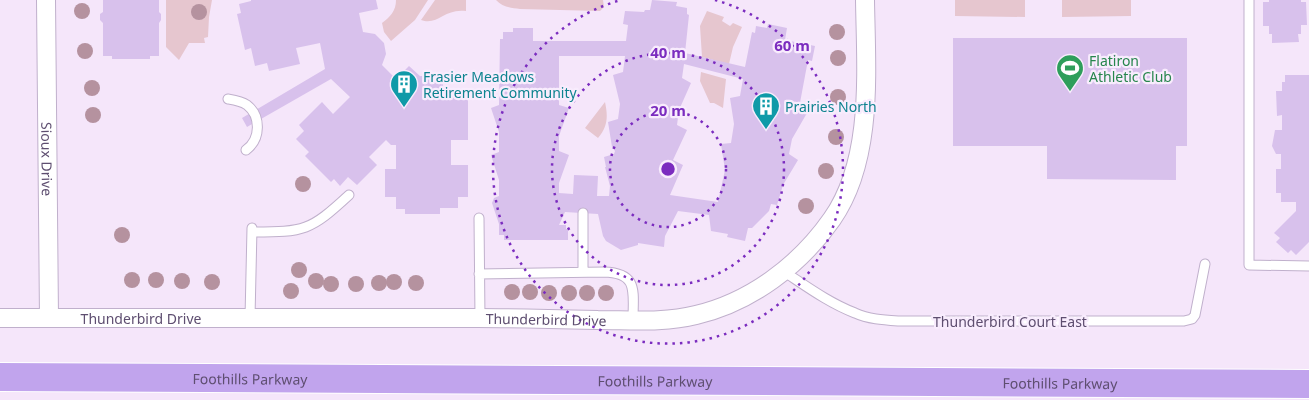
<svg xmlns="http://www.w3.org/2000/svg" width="1309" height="400" font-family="'Noto Sans',sans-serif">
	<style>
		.green { fill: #e6c6cf }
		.building { fill: #d8c1ec; fill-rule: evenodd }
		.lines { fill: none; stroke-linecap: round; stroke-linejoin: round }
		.lane-casing { stroke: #c0b0cc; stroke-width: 11 }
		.street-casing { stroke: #c0b0cc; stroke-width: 20 }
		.highway-casing { stroke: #fff; stroke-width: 30 }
		.lane { stroke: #fff; stroke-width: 9 }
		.street { stroke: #fff; stroke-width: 18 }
		.highway { stroke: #c1a4ed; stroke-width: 28 }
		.tree { fill: #b5929f }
		.ring { fill: none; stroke: #7b2cbf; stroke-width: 2.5; stroke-dasharray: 2.5 5 }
		.labels { text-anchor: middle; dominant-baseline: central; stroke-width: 4.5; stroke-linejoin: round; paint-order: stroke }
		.leisure-label { font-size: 14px; fill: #27864d; stroke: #f8ecfd; text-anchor: start }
		.culture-label { font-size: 14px; fill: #0d838f; stroke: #f8ecfd; text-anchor: start }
		.street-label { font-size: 14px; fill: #5e4e70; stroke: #f8ecfd }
		.centre { fill: #7b2cbf; stroke: #f8ecfd; stroke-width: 2.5 }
		.ring-label { font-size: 15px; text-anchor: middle; font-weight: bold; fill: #7b2cbf; stroke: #f8ecfd; stroke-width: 4.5; stroke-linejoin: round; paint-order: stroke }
	</style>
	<rect width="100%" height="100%" fill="#f5e6fa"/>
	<path class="green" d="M 166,0 L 212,0 L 209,17 L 208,37 L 204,38 L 205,43 L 189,43 L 179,60 L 166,47 Z
		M 396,0 L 428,0 L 415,20 L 391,41 L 384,32 L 382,23 C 390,17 396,11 396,0 Z
		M 435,0 L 466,0 L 466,11 C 444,8 438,26 421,20 Z
		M 496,0 L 603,0 L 604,7 L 600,11 L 520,9 C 511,8 502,7 496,0 Z
		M 955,0 L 1025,0 L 1025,17 L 955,16 Z
		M 1062,0 L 1131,0 L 1131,16 L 1062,17 Z
		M 707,11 L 724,17 L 722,21 L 730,26 L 733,23 L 742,27 L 733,47 L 729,64 L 702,57 L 700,26 Z
		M 701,72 L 726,79 L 723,108 L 714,103 L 710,103 L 700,81 Z
		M 605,102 C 608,116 608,127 598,138 L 585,128 Z"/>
	<path class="building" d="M 103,0 L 159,0 L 159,12 L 161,14 L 161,20 L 159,23 L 159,56 L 150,56 L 150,59 L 112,59 L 112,56 L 103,56 L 103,23 L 100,20 L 100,14 L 103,12 Z
		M 251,0 L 376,0 L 378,9 L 359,13 L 363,32 L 375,34 L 384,43 L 386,54 L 382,65 L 396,79 L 409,66 L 420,76 L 443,76 L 443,96 L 468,96 L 468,140 L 451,140 L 451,165 L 468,165 L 468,197 L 458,197 L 458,208 L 440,208 L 440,214 L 405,214 L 405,209 L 396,209 L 396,197 L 385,197 L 385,169 L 396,169 L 396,145 L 391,145 L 386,140 L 369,157 L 377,165 L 357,185 L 348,177 L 340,186 L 334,179 L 331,182 L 305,156 L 309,152 L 296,139 L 304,131 L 299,125 L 322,102 L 333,114 L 350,97 L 331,79 L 247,127 L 242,118 L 325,69 L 320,43 L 296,48 L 300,64 L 269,71 L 267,63 L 255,66 L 251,48 L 245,50 L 237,14 L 241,13 L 239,4 L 251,1 Z
		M 652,0 L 677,2 L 676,6 L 687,8 L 687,14 L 689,15 L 685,53 L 745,67 L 752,32 L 755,33 L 756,26 L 767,28 L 768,24 L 787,28 L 785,40 L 815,46 L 812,61 L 808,60 L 799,108 L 807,113 L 792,139 L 789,154 L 798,160 L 783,185 L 777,205 L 771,204 L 769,211 L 752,228 L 748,228 L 745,241 L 727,237 L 728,234 L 711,231 L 709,215 L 678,211 L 665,236 L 664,247 L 638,243 L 638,245 L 621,250 L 606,241 L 603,236 L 598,214 L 565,212 L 559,225 L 566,225 L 566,229 L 568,229 L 568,240 L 504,240 L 504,235 L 499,235 L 499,224 L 492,203 L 494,198 L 499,196 L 499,180 L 491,155 L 499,152 L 499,132 L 491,108 L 499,105 L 500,39 L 503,39 L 503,32 L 513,32 L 513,28 L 533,28 L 533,41 L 626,41 L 628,25 L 623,24 L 625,11 L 644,12 L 645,10 L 650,10 ZM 559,56 L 625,56 L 623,72 L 613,75 L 620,104 L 618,119 L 608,122 L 612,147 L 615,151 L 614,154 L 604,157 L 606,167 L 605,167 L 610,186 L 609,196 L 597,196 L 598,176 L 574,175 L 573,194 L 559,193 L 559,183 L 569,155 L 559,151 L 559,136 L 569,108 L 559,105 ZM 684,64 L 743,79 L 740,96 L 730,98 L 734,124 L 731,143 L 721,144 L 725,170 L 718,202 L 670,195 L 683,165 L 673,160 L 687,130 L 677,125 L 679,110 L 691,83 L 682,78 Z
		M 1269,0 L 1301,0 L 1301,2 L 1306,2 L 1307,25 L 1301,25 L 1301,34 L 1298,34 L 1299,42 L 1272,43 L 1272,34 L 1269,34 L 1269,26 L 1263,26 L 1263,2 L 1269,2 Z
		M 953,38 L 1187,38 L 1187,146 L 1176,146 L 1176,180 L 1047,179 L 1047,146 L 953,146 Z
		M 1285,75 L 1309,75 L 1309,242 L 1296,255 L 1291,250 L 1288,253 L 1276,242 L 1280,238 L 1274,233 L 1296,211 L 1296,202 L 1281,202 L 1281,193 L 1276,193 L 1276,169 L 1281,169 L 1281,154 L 1276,154 L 1272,146 L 1275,130 L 1282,130 L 1282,115 L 1277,116 L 1276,91 L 1282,91 L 1282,82 L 1285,82 Z"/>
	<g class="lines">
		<g class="lane-casing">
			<path id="lane" d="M 1249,0 L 1249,265 L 1309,266
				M 228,99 C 234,100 241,101 247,105 C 261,116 261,139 246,150
				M 583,213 L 583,272
				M 479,218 L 480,318
				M 252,232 C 305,232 310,231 349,195
				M 783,271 C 806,286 829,303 855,313 C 868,319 883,320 898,321 L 1184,321 L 1192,319 L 1195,315 L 1205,264
				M 479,274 L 604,272 C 639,273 633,292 633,320
				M 250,318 L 252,228"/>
		</g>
		<g class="street-casing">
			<g id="street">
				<path id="s1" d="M 46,0 L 49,318"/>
				<path id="s2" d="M 0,318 C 159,318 318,318 477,318 C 518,318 558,319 598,320 C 631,320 664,323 696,315 C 751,302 800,265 832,219 C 874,159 866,70 865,0"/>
			</g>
		</g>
		<g class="highway-casing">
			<g id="highway">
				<path id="s3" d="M 0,377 L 1309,384"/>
			</g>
		</g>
		<use href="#lane" class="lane"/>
		<use href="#street" class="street"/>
		<use href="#highway" class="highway"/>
	</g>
	<g class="tree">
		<circle cx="82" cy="11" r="8"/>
		<circle cx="199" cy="12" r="8"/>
		<circle cx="837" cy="32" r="8"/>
		<circle cx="85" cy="51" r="8"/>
		<circle cx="838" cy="58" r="8"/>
		<circle cx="92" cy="88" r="8"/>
		<circle cx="838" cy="97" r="8"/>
		<circle cx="93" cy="115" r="8"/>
		<circle cx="836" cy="137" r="8"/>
		<circle cx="826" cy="171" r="8"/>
		<circle cx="303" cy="184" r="8"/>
		<circle cx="806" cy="206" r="8"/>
		<circle cx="122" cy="235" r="8"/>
		<circle cx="299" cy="270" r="8"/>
		<circle cx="132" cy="280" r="8"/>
		<circle cx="156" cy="280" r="8"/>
		<circle cx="182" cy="281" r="8"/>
		<circle cx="316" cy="281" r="8"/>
		<circle cx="212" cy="282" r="8"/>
		<circle cx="394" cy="282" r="8"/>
		<circle cx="379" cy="283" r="8"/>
		<circle cx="416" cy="283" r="8"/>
		<circle cx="331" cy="284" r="8"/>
		<circle cx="356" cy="284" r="8"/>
		<circle cx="291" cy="291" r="8"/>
		<circle cx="512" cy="292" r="8"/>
		<circle cx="530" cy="292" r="8"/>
		<circle cx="549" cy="293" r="8"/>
		<circle cx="569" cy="293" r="8"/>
		<circle cx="587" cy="293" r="8"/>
		<circle cx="606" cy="293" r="8"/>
	</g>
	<g class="ring">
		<circle cx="668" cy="169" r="58"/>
		<circle cx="668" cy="169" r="116"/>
		<path d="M715 0A175 175 0 1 1 621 0"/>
	</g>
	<defs>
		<g id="stadium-pin" transform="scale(1.4375)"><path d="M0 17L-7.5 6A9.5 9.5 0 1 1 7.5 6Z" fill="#2e9e5b" stroke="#f8ecfd"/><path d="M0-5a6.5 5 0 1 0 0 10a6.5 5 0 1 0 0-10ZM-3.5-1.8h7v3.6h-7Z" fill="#fff"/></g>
		<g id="building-pin" transform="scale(1.4375)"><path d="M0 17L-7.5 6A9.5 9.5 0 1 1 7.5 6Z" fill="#0f9aa8" stroke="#f8ecfd"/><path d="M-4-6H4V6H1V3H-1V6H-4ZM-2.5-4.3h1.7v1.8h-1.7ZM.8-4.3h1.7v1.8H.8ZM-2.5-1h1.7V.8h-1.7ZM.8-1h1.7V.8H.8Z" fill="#fff"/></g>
	</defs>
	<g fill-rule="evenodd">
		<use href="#stadium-pin" x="1070" y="68"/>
		<use href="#building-pin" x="404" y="84"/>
		<use href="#building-pin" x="766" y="106"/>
	</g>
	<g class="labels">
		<g class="leisure-label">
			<text x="1089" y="60">Flatiron<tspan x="1089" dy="16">Athletic Club</tspan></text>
		</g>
		<g class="culture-label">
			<text x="423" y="76">Frasier Meadows<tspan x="423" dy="16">Retirement Community</tspan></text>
			<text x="785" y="106">Prairies North</text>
		</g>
		<g class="street-label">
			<text stroke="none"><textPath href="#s1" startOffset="159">Sioux Drive</textPath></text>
			<text stroke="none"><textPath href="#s2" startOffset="141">Thunderbird Drive</textPath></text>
			<text stroke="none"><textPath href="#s2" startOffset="546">Thunderbird Drive</textPath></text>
			<text x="1010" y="321">Thunderbird Court East</text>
			<text stroke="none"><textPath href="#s3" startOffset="250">Foothills Parkway</textPath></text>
			<text stroke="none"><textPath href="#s3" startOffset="655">Foothills Parkway</textPath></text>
			<text stroke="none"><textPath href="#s3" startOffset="1060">Foothills Parkway</textPath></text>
		</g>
	</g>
	<circle cx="668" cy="169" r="8" class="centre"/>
	<g class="ring-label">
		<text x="792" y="51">60 m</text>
		<text x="668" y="58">40 m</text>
		<text x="668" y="116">20 m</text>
	</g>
</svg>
